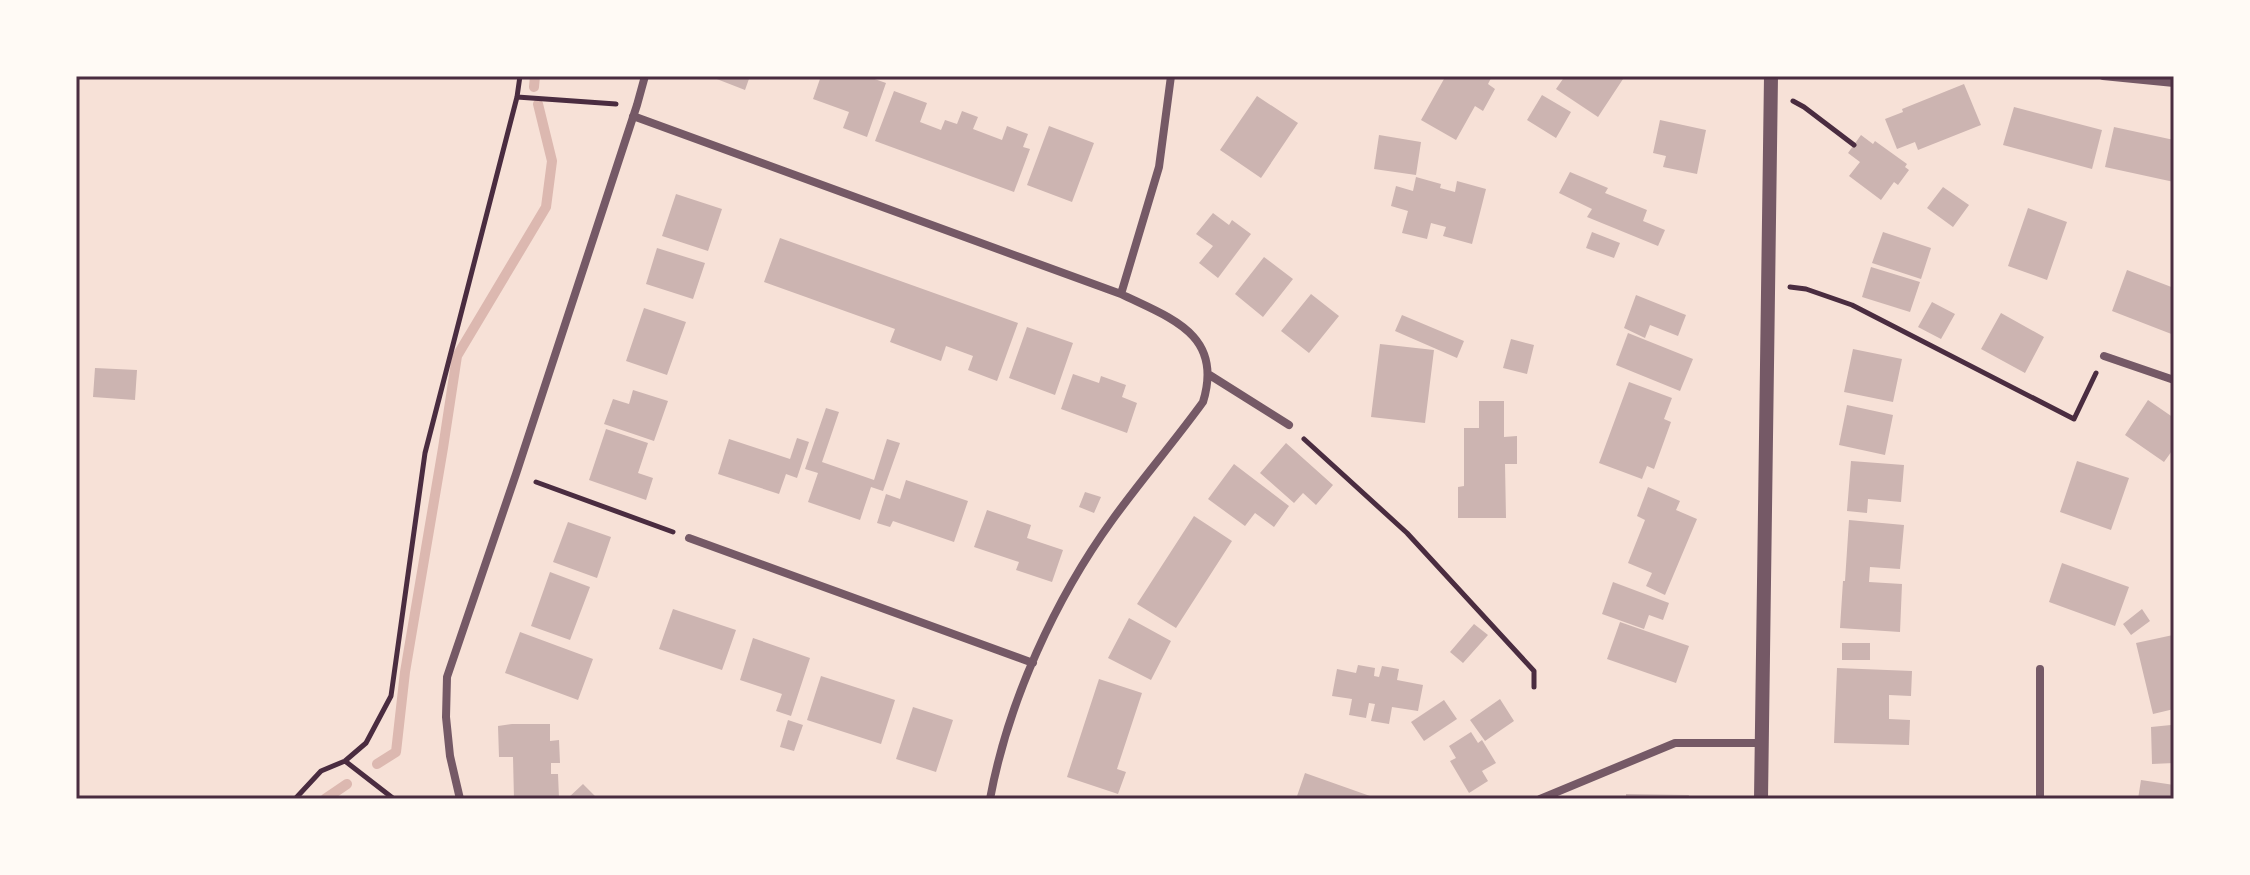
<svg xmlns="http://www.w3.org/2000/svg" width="2250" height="875" font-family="'Source Sans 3',sans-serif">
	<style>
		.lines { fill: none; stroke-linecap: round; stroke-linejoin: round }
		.stream { stroke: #dcb8b0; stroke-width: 10 }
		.building { fill: #ccb4b1 }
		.path { stroke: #4a2c40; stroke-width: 5 }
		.minor { stroke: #755966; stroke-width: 8 }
		.tertiary { stroke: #755966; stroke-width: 14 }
		.neatline { fill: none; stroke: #4a2c40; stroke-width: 3 }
	</style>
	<rect width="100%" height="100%" fill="#f7e1d7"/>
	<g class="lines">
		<path class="stream" d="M 534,87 L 535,76
			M 377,764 L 396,752 L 405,672 L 443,448 L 457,356 L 546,207 L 552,161 L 538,104
			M 325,799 L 347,784"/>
	</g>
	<path class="building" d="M 709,76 L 750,76 L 745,90 Z
		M 821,76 L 866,76 L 886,83 L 867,137 L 843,128 L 849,112 L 813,99 Z
		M 1438,76 L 1492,76 L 1488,84 L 1495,89 L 1483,111 L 1475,106 L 1456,140 L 1421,120 L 1444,79 Z
		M 1565,76 L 1625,76 L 1598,117 L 1556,89 Z
		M 1964,84 L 1981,125 L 1918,150 L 1915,142 L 1897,149 L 1885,119 L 1903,112 L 1902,109 Z
		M 894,91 L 927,103 L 920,122 L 941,130 L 945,120 L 957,124 L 962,111 L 978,117 L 973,129 L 1002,140 L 1007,126 L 1028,134 L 1023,147 L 1030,149 L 1014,192 L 875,141 Z
		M 1542,95 L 1571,112 L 1556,138 L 1527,120 Z
		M 1257,96 L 1298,123 L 1261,178 L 1220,150 Z
		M 2014,107 L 2102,130 L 2092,169 L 2003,145 Z
		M 1660,120 L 1706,130 L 1697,174 L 1663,167 L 1666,156 L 1653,153 Z
		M 1049,126 L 1094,143 L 1072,202 L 1027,185 Z
		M 2114,127 L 2174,140 L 2174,182 L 2105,167 Z
		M 1379,135 L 1421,142 L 1416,175 L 1374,169 Z
		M 1861,135 L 1873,144 L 1875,141 L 1907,164 L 1905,167 L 1909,170 L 1898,185 L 1894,182 L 1881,200 L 1849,176 L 1860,162 L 1848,153 Z
		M 1570,172 L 1608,188 L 1605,193 L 1647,210 L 1643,221 L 1665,230 L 1658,246 L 1587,217 L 1592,209 L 1559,193 Z
		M 1416,177 L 1441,184 L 1440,188 L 1455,192 L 1457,181 L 1486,189 L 1472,244 L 1443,236 L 1446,227 L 1431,223 L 1427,239 L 1402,233 L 1408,211 L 1391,206 L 1396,186 L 1413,191 Z
		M 1943,187 L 1969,205 L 1953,227 L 1927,208 Z
		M 676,194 L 722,209 L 708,251 L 662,236 Z
		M 2028,208 L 2067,222 L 2047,280 L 2008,266 Z
		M 1213,213 L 1229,225 L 1232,220 L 1251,234 L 1218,278 L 1199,263 L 1213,246 L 1196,234 Z
		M 1592,232 L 1620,243 L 1614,258 L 1586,248 Z
		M 1883,232 L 1931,248 L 1921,279 L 1872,263 Z
		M 780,238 L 1018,323 L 997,381 L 968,370 L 973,356 L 946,346 L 941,361 L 890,342 L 895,329 L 764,282 Z
		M 657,248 L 705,263 L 693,299 L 646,284 Z
		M 1264,257 L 1293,279 L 1263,317 L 1235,294 Z
		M 1871,267 L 1920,282 L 1910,312 L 1862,297 Z
		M 2127,270 L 2174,288 L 2174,335 L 2112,311 Z
		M 1311,294 L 1339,316 L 1309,353 L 1281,331 Z
		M 1636,295 L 1686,315 L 1678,336 L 1650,325 L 1645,338 L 1624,328 Z
		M 1932,302 L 1955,314 L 1941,339 L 1918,327 Z
		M 644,308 L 686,322 L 667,375 L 626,361 Z
		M 2001,313 L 2044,337 L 2025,373 L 1981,349 Z
		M 1402,315 L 1464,341 L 1457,358 L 1395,331 Z
		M 1027,327 L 1073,343 L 1055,395 L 1009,378 Z
		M 1628,333 L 1693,359 L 1680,391 L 1616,365 Z
		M 1511,339 L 1534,345 L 1527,374 L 1503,368 Z
		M 1380,344 L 1434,350 L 1425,423 L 1371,417 Z
		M 1853,349 L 1902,359 L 1893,402 L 1844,392 Z
		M 95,368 L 137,370 L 135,400 L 93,397 Z
		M 1073,374 L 1099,383 L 1101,376 L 1126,385 L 1122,397 L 1137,403 L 1127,433 L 1061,409 Z
		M 1629,382 L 1672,398 L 1664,419 L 1671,422 L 1654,469 L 1647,466 L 1642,479 L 1599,463 Z
		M 633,390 L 668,401 L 654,441 L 604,424 L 613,399 L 629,404 Z
		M 2148,400 L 2174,418 L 2174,448 L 2164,462 L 2125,435 Z
		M 1479,401 L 1504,401 L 1504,437 L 1517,436 L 1517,464 L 1505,464 L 1506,518 L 1458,518 L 1458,487 L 1464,486 L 1464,428 L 1479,428 Z
		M 1847,405 L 1893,415 L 1885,455 L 1839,445 Z
		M 826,408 L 839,412 L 822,462 L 874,480 L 887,439 L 900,443 L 883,491 L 871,487 L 860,520 L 808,502 L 818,473 L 805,469 Z
		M 606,429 L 648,443 L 638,473 L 653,478 L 646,500 L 589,480 Z
		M 797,438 L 809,442 L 797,478 L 786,474 L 779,494 L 718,474 L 729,439 L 790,459 Z
		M 1286,443 L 1333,485 L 1316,505 L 1303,493 L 1294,503 L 1260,473 Z
		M 1851,461 L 1904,465 L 1901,502 L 1868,499 L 1867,513 L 1847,511 Z
		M 2077,461 L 2129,478 L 2111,530 L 2060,512 Z
		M 1234,464 L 1289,506 L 1274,527 L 1255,513 L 1245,526 L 1208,499 Z
		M 906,480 L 968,501 L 954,542 L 893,521 L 890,527 L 877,523 L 886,494 L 900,499 Z
		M 1648,487 L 1680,501 L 1676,510 L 1697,519 L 1665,595 L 1646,586 L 1652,573 L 1628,563 L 1645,520 L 1637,516 Z
		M 1085,492 L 1101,497 L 1094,513 L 1079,507 Z
		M 987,510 L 1031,525 L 1027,538 L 1063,550 L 1052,582 L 1016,570 L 1019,562 L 974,547 Z
		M 1194,516 L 1232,541 L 1176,628 L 1137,604 Z
		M 1849,520 L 1904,525 L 1900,569 L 1870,567 L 1869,582 L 1902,584 L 1900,632 L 1840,628 L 1843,581 L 1845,581 Z
		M 568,522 L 611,537 L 597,578 L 553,562 Z
		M 2062,563 L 2129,587 L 2115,626 L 2049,602 Z
		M 550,572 L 590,587 L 570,640 L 531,626 Z
		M 1613,582 L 1669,603 L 1663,620 L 1649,615 L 1644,629 L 1602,614 Z
		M 673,609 L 736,630 L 722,670 L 659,649 Z
		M 2142,609 L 2150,621 L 2131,635 L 2123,624 Z
		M 1129,618 L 1171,641 L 1151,680 L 1108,658 Z
		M 1620,622 L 1689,646 L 1676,683 L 1607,659 Z
		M 1474,624 L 1488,635 L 1463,663 L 1450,652 Z
		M 520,632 L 593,659 L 578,700 L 505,673 Z
		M 2173,635 L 2174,709 L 2153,714 L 2136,643 Z
		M 753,638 L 810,658 L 791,716 L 776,711 L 782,694 L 740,680 Z
		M 1842,643 L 1870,643 L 1870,660 L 1842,660 Z
		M 1358,665 L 1375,668 L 1374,676 L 1379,677 L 1382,666 L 1399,669 L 1397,680 L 1423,685 L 1418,711 L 1392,707 L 1389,724 L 1371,721 L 1375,704 L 1369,703 L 1366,718 L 1349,715 L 1352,699 L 1332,696 L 1337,669 L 1356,673 Z
		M 1837,668 L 1912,671 L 1911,696 L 1889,695 L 1889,719 L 1910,720 L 1909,745 L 1834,743 Z
		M 821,676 L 895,700 L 881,744 L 807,720 Z
		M 1099,679 L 1142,693 L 1117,769 L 1126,772 L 1118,794 L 1067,777 Z
		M 1500,699 L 1514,721 L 1485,741 L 1470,720 Z
		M 1444,700 L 1457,719 L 1424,741 L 1411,722 Z
		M 913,707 L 953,720 L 936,772 L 896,759 Z
		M 2171,713 L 2174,713 L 2174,763 L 2152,764 L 2151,727 L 2171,725 Z
		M 788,720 L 803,725 L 794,751 L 780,747 Z
		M 512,724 L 550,724 L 550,741 L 559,740 L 560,763 L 551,763 L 551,774 L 558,774 L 559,798 L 514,799 L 513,757 L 499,757 L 498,726 Z
		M 1471,732 L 1478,743 L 1482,740 L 1496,763 L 1482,771 L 1488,781 L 1469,793 L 1450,761 L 1456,758 L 1449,746 Z
		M 1305,773 L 1370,796 L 1369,799 L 1296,799 Z
		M 2141,780 L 2174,785 L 2174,799 L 2138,799 Z
		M 583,784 L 598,799 L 567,799 Z
		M 1626,794 L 1689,795 L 1688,799 L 1626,799 Z"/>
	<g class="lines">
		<path class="path" d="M 517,97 L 616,104
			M 1793,101 L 1804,107 L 1854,145
			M 1790,287 L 1806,289 L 1852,305 L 2074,419 L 2096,373
			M 1304,439 L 1407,533 L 1534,671 L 1534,687
			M 536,482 L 673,532
			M 345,761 L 394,799
			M 295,799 L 321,771 L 345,761 L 366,743 L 391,696 L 425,453 L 517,97 L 520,76"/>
		<path class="minor" d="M 2103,76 L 2174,83
			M 633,116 L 1121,294 C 1170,318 1224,334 1203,402 C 1174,442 1142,479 1113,519 C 1055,599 1008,702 990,799
			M 1121,294 L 1159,167 L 1171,76
			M 2104,356 L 2174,380
			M 1208,374 L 1289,425
			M 689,538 L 1033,663
			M 2040,669 L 2040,799
			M 460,799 L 450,756 L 446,717 L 447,677 L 516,474 L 637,105 L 645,76
			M 1540,799 L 1675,743 L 1762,743"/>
		<path class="tertiary" d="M 1761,799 L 1771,76"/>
	</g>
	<rect width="2250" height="875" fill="none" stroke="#fffaf5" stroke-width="156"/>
	<rect x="78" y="78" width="2094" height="719" class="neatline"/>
</svg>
